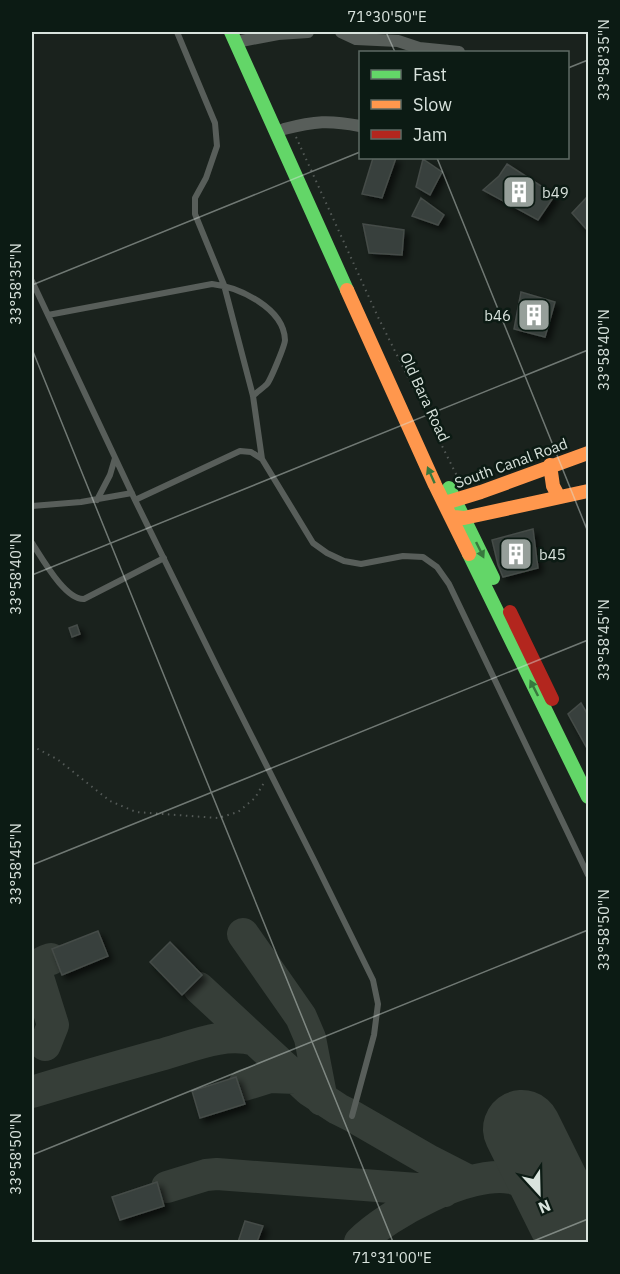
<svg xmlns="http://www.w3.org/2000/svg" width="620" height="1274" font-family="'IBM Plex Sans',sans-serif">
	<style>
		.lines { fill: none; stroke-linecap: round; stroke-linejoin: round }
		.taxiway { stroke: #363e38; stroke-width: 32 }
		.runway { stroke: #363e38; stroke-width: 78 }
		.building { fill: #39403c; stroke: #454c48; stroke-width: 1.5; filter: url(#shadow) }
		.path { stroke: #545a57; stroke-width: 2; stroke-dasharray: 1.5 4.5; stroke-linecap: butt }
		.lane { stroke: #585e5a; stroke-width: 6 }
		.street { stroke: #585e5a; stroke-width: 12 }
		.fast { stroke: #63d668; stroke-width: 14 }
		.slow { stroke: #ff974d; stroke-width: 14 }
		.jam { stroke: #b3261e; stroke-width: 14 }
		.oneway { fill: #38783e }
		.ticks { fill: none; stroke: #d9e3dd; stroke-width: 1.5; stroke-opacity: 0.45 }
		.labels { text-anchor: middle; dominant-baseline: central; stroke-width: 5; stroke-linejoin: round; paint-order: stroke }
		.poi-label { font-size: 15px; fill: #d9e3dd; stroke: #0c1b14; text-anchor: start }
		.street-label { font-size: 15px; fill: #d9e3dd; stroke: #0c1b14 }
		.neatline { fill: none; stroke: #d9e3dd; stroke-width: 2 }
		.ticks-label { font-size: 15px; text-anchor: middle; fill: #d9e3dd }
	</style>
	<defs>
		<filter id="shadow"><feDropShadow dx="4.5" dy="4.5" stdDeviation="3" flood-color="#0009"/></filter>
	</defs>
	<rect width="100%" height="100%" fill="#1a221d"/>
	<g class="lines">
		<path class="taxiway" d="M 243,934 L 301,1017 L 310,1038 L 322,1100
			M 199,988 L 309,1090 L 338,1109 L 352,1116 L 430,1161 L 469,1181
			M 45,1045 L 53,1025 L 37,974 C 38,963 42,962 51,959
			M 244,1085 L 270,1077 L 296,1078
			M 32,1092 C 74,1079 117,1067 160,1055 C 190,1047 224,1031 255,1040
			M 167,1187 L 206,1175 L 217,1174 L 444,1191
			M 360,1242 C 389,1213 469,1170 511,1178 C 528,1182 543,1191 557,1200"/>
		<path class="runway" d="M 522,1129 L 578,1242"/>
	</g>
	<path class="building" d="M 373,158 L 396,158 L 382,198 L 362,194 Z
		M 423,159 L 442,172 L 430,195 L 416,187 Z
		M 507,164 L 555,195 L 538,220 L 483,190 L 499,176 Z
		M 588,196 L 588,231 L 572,213 Z
		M 421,198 L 444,215 L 438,225 L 412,216 Z
		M 363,224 L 404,230 L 402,255 L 369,253 Z
		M 521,292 L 555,302 L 545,337 L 514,329 Z
		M 533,529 L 538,568 L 503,577 L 498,565 L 492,540 Z
		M 77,625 L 80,634 L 72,637 L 69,628 Z
		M 581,703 L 588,715 L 588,750 L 568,714 Z
		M 98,931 L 108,956 L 62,975 L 52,949 Z
		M 170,942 L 202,975 L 182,995 L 150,962 Z
		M 236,1077 L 245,1104 L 200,1118 L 192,1091 Z
		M 157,1182 L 164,1206 L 120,1220 L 112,1197 Z
		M 245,1221 L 263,1226 L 257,1242 L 238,1242 Z"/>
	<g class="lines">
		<path class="path" d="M 296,137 L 378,317 L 457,476
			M 32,746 L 57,759 L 110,801 L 136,812 L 218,818 L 238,812 L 255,798 L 265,781"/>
		<path class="lane" d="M 177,32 L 215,123 L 217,146 L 206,178 L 195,198 L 195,214 L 224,285 L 253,396 L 262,459
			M 32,281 L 135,500 L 218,669 L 314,860 L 373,980 L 378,1004 L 374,1035 L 352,1116
			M 48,315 L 212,284 C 239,287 284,308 285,340 C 285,345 271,379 267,384 C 263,388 257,392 253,396
			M 97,500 L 110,475 L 115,458
			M 135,500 L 240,451 L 251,452 L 262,459 L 313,543 L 327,553 L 344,561 L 361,564 L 403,556 L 423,557 L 437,567 L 449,584 L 588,875
			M 32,506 L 81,502 L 132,493
			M 32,543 C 42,558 65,600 84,599 L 164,558"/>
		<path class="street" d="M 341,32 L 356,39 L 398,41 L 419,48 L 459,52
			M 236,42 L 278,34 L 308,32
			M 284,129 C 315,121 329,120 360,126"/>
		<path class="fast" d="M 231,32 L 347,290
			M 449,488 L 493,578
			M 469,554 L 588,797"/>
		<path class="slow" d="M 347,290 L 435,485 L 469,554
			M 550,465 L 553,486 L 559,497
			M 445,503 L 481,492 L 588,453
			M 454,517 L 464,518 L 588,491"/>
		<path class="jam" d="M 510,612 L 552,699"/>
	</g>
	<defs><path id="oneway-solid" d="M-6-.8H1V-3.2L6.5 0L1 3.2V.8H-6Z" transform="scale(1.5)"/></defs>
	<g class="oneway">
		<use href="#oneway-solid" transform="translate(431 475) rotate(-114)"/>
		<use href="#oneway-solid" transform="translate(480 550) rotate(64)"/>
		<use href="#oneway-solid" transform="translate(534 688) rotate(-117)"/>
	</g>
	<path class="ticks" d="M 386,32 L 395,52M 568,68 L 588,60M 437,158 L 588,532M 32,285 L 360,152M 32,349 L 393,1242M 32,575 L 588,350M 32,865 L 588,640M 32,1155 L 588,930M 531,1242 L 588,1219"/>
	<defs>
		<g id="building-square" transform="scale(1.725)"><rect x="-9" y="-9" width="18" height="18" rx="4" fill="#969f9a" stroke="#0c1b14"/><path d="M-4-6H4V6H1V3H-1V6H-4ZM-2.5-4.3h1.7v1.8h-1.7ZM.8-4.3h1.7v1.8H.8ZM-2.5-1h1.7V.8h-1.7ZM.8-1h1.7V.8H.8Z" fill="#fff"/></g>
	</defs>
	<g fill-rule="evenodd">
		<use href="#building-square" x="519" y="192"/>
		<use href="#building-square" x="534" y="315"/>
		<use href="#building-square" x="516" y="554"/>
	</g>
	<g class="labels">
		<g class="poi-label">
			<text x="542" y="192">b49</text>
			<text x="511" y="315" text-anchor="end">b46</text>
			<text x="539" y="554">b45</text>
		</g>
		<g class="street-label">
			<text transform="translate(425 397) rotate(65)">Old Bara Road</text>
			<text transform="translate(511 463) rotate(-20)">South Canal Road</text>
		</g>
	</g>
	<rect width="620" height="1274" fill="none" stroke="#0c1b14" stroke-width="66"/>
	<rect x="359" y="51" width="210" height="108" fill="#0c1b14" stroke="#5e6b64" stroke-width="1.5"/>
	<rect x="371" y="70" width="30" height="9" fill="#63d668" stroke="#5e6b64" stroke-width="1.5"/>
	<text x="413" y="81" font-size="18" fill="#d9e3dd">Fast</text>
	<rect x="371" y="100" width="30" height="9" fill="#ff974d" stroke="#5e6b64" stroke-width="1.5"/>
	<text x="413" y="111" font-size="18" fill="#d9e3dd">Slow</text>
	<rect x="371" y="130" width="30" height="9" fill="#b3261e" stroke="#5e6b64" stroke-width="1.5"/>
	<text x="413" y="141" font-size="18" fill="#d9e3dd">Jam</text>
	<g transform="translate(539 1193) rotate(158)" stroke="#0c1b14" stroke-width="4.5" paint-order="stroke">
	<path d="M0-4.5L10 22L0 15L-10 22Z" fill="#d9e3dd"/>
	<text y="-9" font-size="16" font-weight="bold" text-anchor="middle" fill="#d9e3dd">N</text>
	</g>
	<rect x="33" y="33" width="554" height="1208" class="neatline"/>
	<g class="ticks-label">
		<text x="387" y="22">71°30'50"E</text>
		<text transform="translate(604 60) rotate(-90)" y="5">33°58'35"N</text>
		<text transform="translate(16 284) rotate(-90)" y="5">33°58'35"N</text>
		<text transform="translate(604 350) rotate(-90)" y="5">33°58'40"N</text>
		<text transform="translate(16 574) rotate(-90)" y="5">33°58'40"N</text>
		<text transform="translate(604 640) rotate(-90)" y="5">33°58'45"N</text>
		<text transform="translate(16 864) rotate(-90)" y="5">33°58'45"N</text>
		<text transform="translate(604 930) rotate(-90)" y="5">33°58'50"N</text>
		<text transform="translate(16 1154) rotate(-90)" y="5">33°58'50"N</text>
		<text x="392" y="1263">71°31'00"E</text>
	</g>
</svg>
